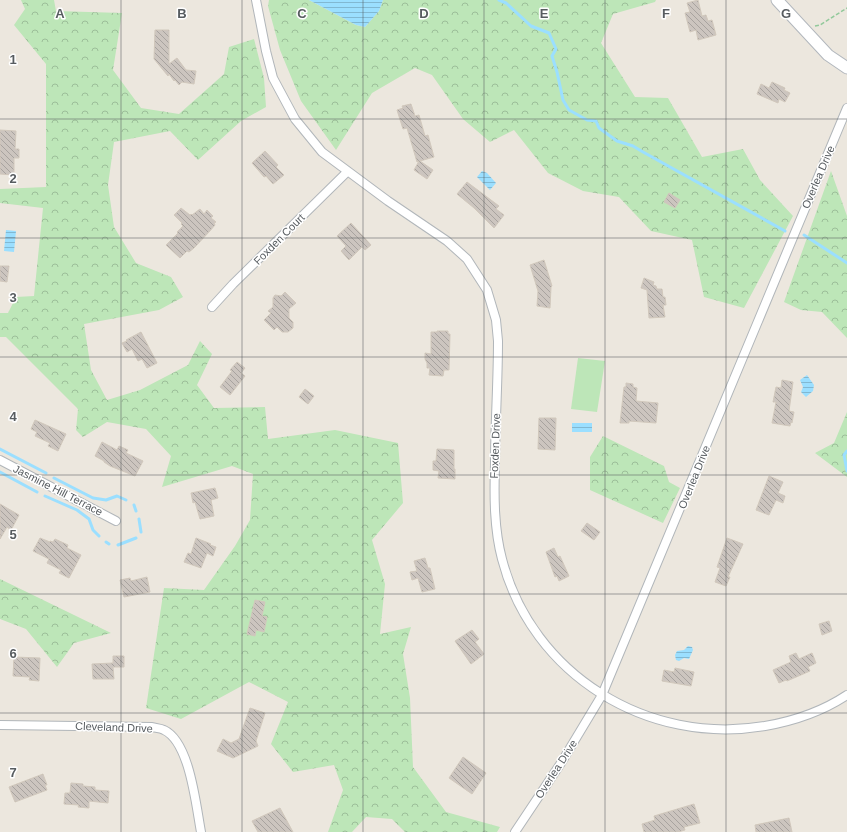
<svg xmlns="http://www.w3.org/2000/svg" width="847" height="832" font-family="Arial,sans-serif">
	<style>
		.forest { fill: url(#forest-crowns) }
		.pitch { fill: #bde6b8 }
		.water { fill: url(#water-rules) }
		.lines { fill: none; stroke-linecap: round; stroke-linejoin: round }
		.stream { stroke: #9bdfff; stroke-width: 3 }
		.building { fill: url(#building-back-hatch); stroke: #d1c8bc }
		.street-casing { stroke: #b1b6ba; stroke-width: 10 }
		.secondary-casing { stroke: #b2b7bd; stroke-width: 13 }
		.path { stroke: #92c99b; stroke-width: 1.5; stroke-dasharray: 4 2; stroke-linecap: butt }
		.street { stroke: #fff; stroke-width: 8 }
		.secondary { stroke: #fff; stroke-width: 11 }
		.grid { fill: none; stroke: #575c60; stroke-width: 1; stroke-opacity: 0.55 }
		.labels { text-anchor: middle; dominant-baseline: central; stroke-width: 3; stroke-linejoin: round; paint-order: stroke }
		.street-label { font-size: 11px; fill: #575c60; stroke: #fff }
		.grid-label { font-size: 13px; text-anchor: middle; font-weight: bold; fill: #575c60; stroke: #fff; stroke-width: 3; stroke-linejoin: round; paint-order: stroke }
	</style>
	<defs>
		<pattern id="forest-crowns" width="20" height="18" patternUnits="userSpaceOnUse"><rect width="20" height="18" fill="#bde6b8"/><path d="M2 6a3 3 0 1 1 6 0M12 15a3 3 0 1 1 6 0" fill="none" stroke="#9cbe99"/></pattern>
		<pattern id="water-rules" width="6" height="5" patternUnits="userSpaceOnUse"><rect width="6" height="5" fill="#9bdfff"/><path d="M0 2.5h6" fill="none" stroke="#81b8d2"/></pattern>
		<pattern id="building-back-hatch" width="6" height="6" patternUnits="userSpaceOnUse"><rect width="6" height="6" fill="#ccc5bf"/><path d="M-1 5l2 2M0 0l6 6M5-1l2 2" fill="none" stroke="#a8a39f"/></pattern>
	</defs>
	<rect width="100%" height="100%" fill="#ece7de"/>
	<path class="forest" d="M 21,0 L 54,0 L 56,11 L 122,13 L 113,70 L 141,108 L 179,114 L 224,74 L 229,47 L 254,39 L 264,78 L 266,107 L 241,121 L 198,160 L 170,131 L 114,142 L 108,185 L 114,227 L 136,263 L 171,277 L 183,297 L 159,310 L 84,324 L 91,370 L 107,400 L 140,390 L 188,365 L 200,341 L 212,354 L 197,385 L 214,408 L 265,407 L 268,439 L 335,430 L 398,443 L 403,503 L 372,540 L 385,584 L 380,634 L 411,627 L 403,654 L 410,698 L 413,767 L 446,812 L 500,827 L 497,832 L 405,832 L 392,819 L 366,817 L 352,832 L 328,832 L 343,790 L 334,765 L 293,772 L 271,744 L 288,702 L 249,682 L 181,719 L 146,708 L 164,588 L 204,590 L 235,546 L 250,520 L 253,474 L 232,466 L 162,487 L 171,456 L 146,429 L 107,422 L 83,437 L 76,430 L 78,409 L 6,337 L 0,337 L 0,313 L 8,313 L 16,297 L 34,296 L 43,208 L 0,203 L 0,189 L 46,187 L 46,64 L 14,25 L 25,9 Z
		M 269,0 L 309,0 L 356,25 L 365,27 L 379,11 L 383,0 L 656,0 L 655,2 L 613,14 L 601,43 L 635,97 L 668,98 L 702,157 L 743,149 L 760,180 L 793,216 L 744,308 L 704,297 L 692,240 L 651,231 L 619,197 L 583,191 L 548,173 L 514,130 L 490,142 L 463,119 L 432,75 L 415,68 L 372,93 L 336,150 L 301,101 L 280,50 L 268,6 Z
		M 831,171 L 847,216 L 847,338 L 822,312 L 801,310 L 784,302 Z
		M 847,412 L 847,477 L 815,453 L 834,443 Z
		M 603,436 L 664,466 L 669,482 L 680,488 L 663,523 L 590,490 L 590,457 Z
		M 0,579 L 111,633 L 74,643 L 57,667 L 26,629 L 0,619 Z"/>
	<path class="pitch" d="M 578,358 L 605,361 L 597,412 L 571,409 Z"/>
	<path class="water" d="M 309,0 L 383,0 L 379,11 L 365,27 L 356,25 Z
		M 482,171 L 487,173 L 496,183 L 490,190 L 477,177 Z
		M 6,230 L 16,231 L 14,252 L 4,251 Z
		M 807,375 L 814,385 L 813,391 L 806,397 L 801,392 L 803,387 L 800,380 Z
		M 572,423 L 592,423 L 592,432 L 572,432 Z
		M 688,646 L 692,647 L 693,650 L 689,659 L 684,658 L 679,661 L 676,660 L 675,655 L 677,651 L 684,650 Z"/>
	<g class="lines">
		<path class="stream" d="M 499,0 L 506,3 L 531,26 L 549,33 L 556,49 L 552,56 L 557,72 L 563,100 L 569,110 L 587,120 L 596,121 L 599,128 L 617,141 L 633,146 L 643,152 L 785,231
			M 804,235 L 847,263
			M 0,449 L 46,473
			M 847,451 L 844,455 L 847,471
			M 0,472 L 37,492
			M 54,478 L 93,498 L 106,500 L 117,496 L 126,500
			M 45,496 L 77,510 L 89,519 L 93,530 L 99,536
			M 134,505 L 136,511
			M 139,519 L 141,532
			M 106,542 L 109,544
			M 118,545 L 136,538"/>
	</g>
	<path class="building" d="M 698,0 L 702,16 L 706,15 L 708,21 L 712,20 L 716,35 L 698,40 L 696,30 L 690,32 L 685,13 L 690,12 L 687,3 Z
		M 155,30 L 169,30 L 169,64 L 177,58 L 186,70 L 196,71 L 194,84 L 182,82 L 179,85 L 175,80 L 174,81 L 169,74 L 168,76 L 154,59 Z
		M 772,82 L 785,88 L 784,90 L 790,93 L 785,102 L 779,99 L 778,103 L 757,94 L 761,84 L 769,88 Z
		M 411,104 L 415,116 L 419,115 L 425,136 L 428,135 L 434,157 L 420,161 L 433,170 L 427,179 L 414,170 L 419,161 L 417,162 L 407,128 L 403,129 L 397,110 L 403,108 L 402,106 Z
		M 0,130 L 16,131 L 15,149 L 19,149 L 19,158 L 14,158 L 14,175 L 0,174 Z
		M 265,151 L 278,165 L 276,167 L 284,175 L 273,184 L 266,176 L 264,177 L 252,163 Z
		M 467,182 L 499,206 L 496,209 L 504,215 L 494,228 L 474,208 L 457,194 Z
		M 669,193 L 680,200 L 675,208 L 664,202 Z
		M 181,208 L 190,215 L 191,214 L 192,215 L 200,209 L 204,214 L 207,210 L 213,216 L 211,218 L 216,222 L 214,223 L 215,225 L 209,232 L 194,248 L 189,252 L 187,251 L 180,258 L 166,245 L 178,233 L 177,232 L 183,226 L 181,224 L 182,223 L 174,215 Z
		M 351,223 L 371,245 L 365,250 L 362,247 L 349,260 L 341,251 L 346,246 L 337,236 Z
		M 544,260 L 552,286 L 551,287 L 550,308 L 537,306 L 538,291 L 530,265 Z
		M 0,266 L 9,266 L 7,282 L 0,281 Z
		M 644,278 L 654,282 L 653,285 L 656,286 L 657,289 L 662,289 L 663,297 L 665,297 L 666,305 L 663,305 L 665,317 L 649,318 L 647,290 L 641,288 Z
		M 285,292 L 296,303 L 289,309 L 289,318 L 293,322 L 293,328 L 288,332 L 282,332 L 277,327 L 274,330 L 264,320 L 271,313 L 268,311 L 273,307 L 273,298 L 275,295 L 281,296 Z
		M 437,331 L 448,331 L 448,334 L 450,334 L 449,370 L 444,370 L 443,376 L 429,375 L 430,368 L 427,368 L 427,363 L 425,359 L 425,353 L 431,354 L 431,332 L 437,332 Z
		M 141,332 L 157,363 L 147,368 L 142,359 L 138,361 L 132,349 L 127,352 L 122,343 L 127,341 L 126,340 Z
		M 237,362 L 245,368 L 241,373 L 245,376 L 230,395 L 220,387 L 232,371 L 230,370 Z
		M 782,380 L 793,382 L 789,411 L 794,412 L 792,423 L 791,422 L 790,426 L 772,423 L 776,402 L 773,402 L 776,387 L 781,388 Z
		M 626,383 L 633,384 L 633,387 L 637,388 L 636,401 L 658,403 L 656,423 L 629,421 L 629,423 L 620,423 L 624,387 L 626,387 Z
		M 305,389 L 314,396 L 308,404 L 299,397 Z
		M 539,418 L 556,418 L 555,450 L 538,449 Z
		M 35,420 L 66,434 L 58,451 L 48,446 L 50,443 L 35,436 L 37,432 L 31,429 Z
		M 102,442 L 117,450 L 119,446 L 128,450 L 126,453 L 143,461 L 135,476 L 110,466 L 104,462 L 104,461 L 95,456 Z
		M 437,449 L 454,450 L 454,469 L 455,469 L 455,479 L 438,478 L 439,471 L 433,470 L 433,461 L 436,461 Z
		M 769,476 L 783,482 L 778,493 L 785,496 L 783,503 L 776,500 L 769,515 L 756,510 Z
		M 215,488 L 218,498 L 211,500 L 214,516 L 200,519 L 195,502 L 193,503 L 191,493 Z
		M 0,504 L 19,515 L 11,530 L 7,527 L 0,539 Z
		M 587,523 L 600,532 L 594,540 L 581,531 Z
		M 40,538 L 50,542 L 50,541 L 53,542 L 55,539 L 68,545 L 67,548 L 81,555 L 69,578 L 59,573 L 61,570 L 47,563 L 49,559 L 33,551 Z
		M 196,538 L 211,544 L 210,545 L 216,547 L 213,556 L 207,553 L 201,568 L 184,562 L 188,553 L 191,554 Z
		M 727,538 L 743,544 L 728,577 L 730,577 L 726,586 L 715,582 L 720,568 L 717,567 Z
		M 554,548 L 558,557 L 560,556 L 569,576 L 559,581 L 557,576 L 555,577 L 546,552 Z
		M 425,558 L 428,568 L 430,568 L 435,589 L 422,592 L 418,578 L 412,580 L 410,572 L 417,571 L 414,561 Z
		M 147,577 L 150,592 L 124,597 L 120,580 L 130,578 L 131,581 Z
		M 255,600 L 265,602 L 262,616 L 267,617 L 264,632 L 256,630 L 255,636 L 247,634 Z
		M 829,621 L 832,631 L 822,635 L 819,624 Z
		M 472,630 L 479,639 L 475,642 L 484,654 L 471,664 L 455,641 Z
		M 796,653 L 799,659 L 812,653 L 816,663 L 808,667 L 810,671 L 787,681 L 786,680 L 779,683 L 773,670 L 791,662 L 789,656 Z
		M 113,656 L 124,656 L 124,667 L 113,667 L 114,679 L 93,679 L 92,664 L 113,663 Z
		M 14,657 L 40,658 L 39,681 L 29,680 L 30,677 L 13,676 Z
		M 675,668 L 694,672 L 691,686 L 662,681 L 664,670 L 674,672 Z
		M 250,708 L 265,713 L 256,741 L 258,746 L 233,758 L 217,751 L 223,739 L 231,743 L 239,739 Z
		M 463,757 L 486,773 L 472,794 L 449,778 Z
		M 43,774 L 47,785 L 45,785 L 47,790 L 15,802 L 9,787 Z
		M 71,783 L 83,784 L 83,786 L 95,787 L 95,790 L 109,791 L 108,803 L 89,801 L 89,808 L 78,807 L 79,805 L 64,804 L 65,793 L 70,793 Z
		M 694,804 L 700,823 L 684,827 L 685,830 L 678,832 L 644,832 L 642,824 L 655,820 L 654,816 Z
		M 280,808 L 293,832 L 258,832 L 252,821 Z
		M 789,818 L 792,832 L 756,832 L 755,825 Z"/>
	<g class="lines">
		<g class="street-casing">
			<path id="street" d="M 256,0 L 266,51 L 273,78 L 295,119 L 322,152 L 388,201 L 447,241 L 467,259 L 487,290 L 496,320 L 498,341 C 498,383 495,424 495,465 C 494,496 494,529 502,559 C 532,675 648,746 765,726 C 794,721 823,711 847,695
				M 212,307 L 233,284 L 347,172
				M 0,460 L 116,521
				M 0,725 L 152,727 C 155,728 160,728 164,730 C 190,742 196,806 201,832
				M 515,832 L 561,763 L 602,695 L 847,108"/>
		</g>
		<g class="secondary-casing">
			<path id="secondary" d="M 777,0 L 828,55 L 847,68"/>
		</g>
		<path class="path" d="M 815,26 L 820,25 L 847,8"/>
		<use href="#street" class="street"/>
		<use href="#secondary" class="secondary"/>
	</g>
	<path class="grid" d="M 121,0 L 121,832M 242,0 L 242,832M 363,0 L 363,832M 484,0 L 484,832M 605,0 L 605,832M 726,0 L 726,832M 0,119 L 847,119M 0,238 L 847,238M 0,357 L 847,357M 0,475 L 847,475M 0,594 L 847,594M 0,713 L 847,713"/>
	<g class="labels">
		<g class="street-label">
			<text transform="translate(818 177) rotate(-67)">Overlea Drive</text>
			<text transform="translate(279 239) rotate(-45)">Foxden Court</text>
			<text transform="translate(495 446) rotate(-88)">Foxden Drive</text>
			<text transform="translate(694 477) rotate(-68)">Overlea Drive</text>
			<text transform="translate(58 490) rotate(27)">Jasmine Hill Terrace</text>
			<text transform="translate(114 727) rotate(2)">Cleveland Drive</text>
			<text transform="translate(556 769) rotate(-57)">Overlea Drive</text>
		</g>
	</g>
	<g class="grid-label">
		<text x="60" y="18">A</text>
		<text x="182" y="18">B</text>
		<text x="302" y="18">C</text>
		<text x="424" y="18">D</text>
		<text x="544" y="18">E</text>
		<text x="666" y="18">F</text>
		<text x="786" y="18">G</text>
		<text x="13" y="64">1</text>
		<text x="13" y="183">2</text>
		<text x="13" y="302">3</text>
		<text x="13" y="421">4</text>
		<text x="13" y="539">5</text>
		<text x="13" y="658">6</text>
		<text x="13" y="777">7</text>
	</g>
</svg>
